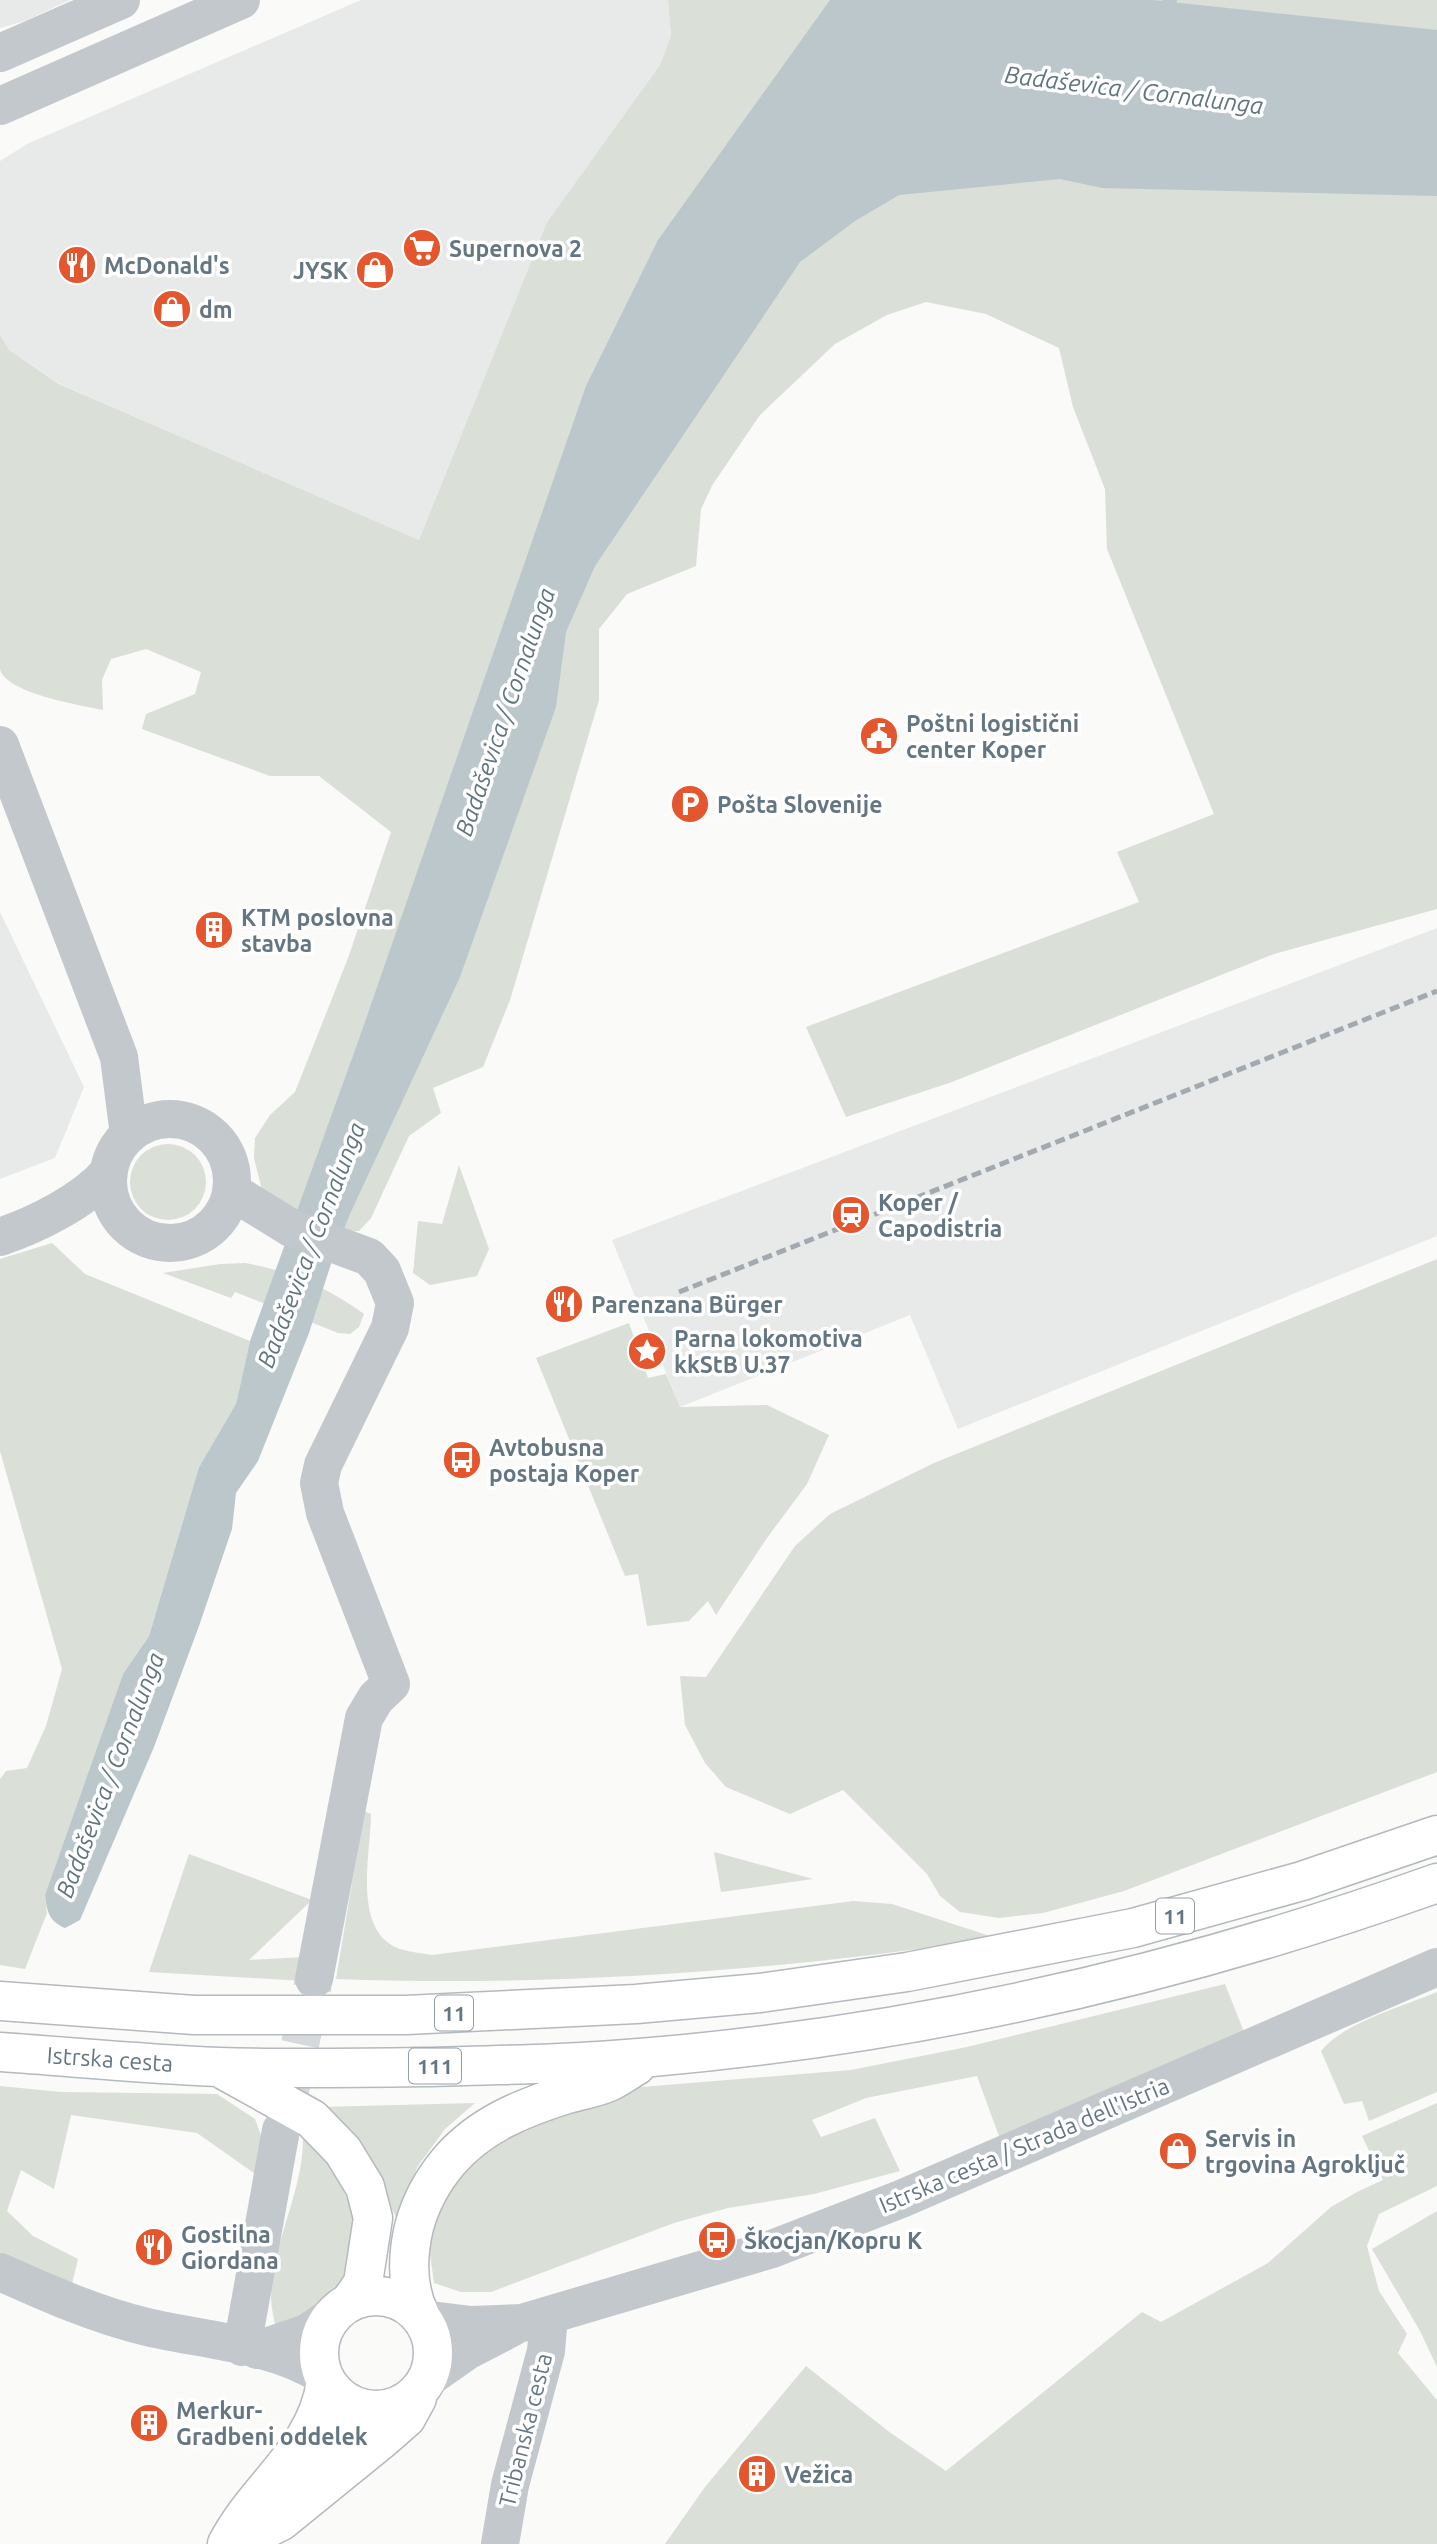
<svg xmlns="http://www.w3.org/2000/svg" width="1437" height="2544" font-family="Ubuntu,sans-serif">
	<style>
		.built { fill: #e8e9e9 }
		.green { fill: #dadfd7 }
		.water { fill: #bbc7cb }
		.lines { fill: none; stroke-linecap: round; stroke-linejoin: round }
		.stream { stroke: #bbc7cb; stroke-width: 8 }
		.minor-tunnel { stroke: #d5d9db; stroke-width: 38; stroke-dasharray: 38 19; stroke-linecap: butt }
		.major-casing { stroke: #b5babe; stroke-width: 41 }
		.highway-casing { stroke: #b4b9bd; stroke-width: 41 }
		.minor { stroke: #c3c8cc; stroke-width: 38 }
		.major { stroke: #fff; stroke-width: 38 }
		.highway { stroke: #fff; stroke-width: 38 }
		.rail { stroke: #a2aab0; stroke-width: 5; stroke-dasharray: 10 5; stroke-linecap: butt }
		.labels { text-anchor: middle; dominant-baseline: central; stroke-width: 7; stroke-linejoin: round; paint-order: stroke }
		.shield { fill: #fff; stroke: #939fa8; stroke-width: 2 }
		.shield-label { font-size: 21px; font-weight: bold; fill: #657683 }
		.poi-label { font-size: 23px; font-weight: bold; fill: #657683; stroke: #fff; text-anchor: start }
		.street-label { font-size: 23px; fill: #657683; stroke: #fff }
		.water-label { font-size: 24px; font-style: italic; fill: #60757c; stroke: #fff }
	</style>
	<rect width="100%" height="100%" fill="#fafaf8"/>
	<path class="built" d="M 0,0 L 70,0 L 25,21 L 0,28 Z
		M 361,0 L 668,0 L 671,36 L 660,65 L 547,222 L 419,540 L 60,384 L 9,350 L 0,335 L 0,161 L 27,144 Z
		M 0,912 L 84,1087 L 55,1158 L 0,1179 Z
		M 1437,928 L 1437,1236 L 958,1429 L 910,1315 L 680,1407 L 612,1240 Z"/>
	<path class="green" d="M 668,0 L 1437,0 L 1437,909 L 1274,954 L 952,1082 L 846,1117 L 806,1027 L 1139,902 L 1117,852 L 1214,814 L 1107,549 L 1105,489 L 1073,407 L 1059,348 L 986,314 L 926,302 L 887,315 L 835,344 L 760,415 L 713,484 L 701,509 L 696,566 L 627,594 L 599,629 L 599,700 L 510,1000 L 483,1067 L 433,1088 L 441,1113 L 409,1136 L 371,1218 L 359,1231 C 333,1233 285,1203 262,1190 L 254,1158 L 255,1138 L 270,1115 L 295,1092 L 348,958 L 391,832 L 319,776 L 270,776 L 142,729 L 146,714 L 195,694 L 201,672 L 146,649 L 111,659 L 102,680 L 103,710 C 80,705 9,694 0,670 L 0,335 L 9,350 L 59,384 L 419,540 L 547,222 L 660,65 L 671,36 Z
		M130 1182a38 38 0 1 1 76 0a38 38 0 1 1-76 0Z
		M 459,1165 L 489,1249 L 477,1276 L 430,1285 L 413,1273 L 418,1221 L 442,1224 Z
		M 52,1243 L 85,1274 L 250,1341 L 236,1404 L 199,1467 L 149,1636 L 123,1674 L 45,1895 L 47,1913 L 25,1969 L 0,1965 L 0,1779 L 6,1771 L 27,1768 L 46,1726 L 62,1669 L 0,1451 L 0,1259 Z
		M 1437,1259 L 1437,1772 L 1124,1891 L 1043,1913 L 999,1918 L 960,1912 L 940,1896 L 927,1874 L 843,1790 L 790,1814 L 726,1787 L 705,1763 L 685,1725 L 680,1676 L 706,1677 L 795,1546 L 830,1514 L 934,1463 Z
		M 245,1263 C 290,1271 327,1287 364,1314 L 359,1327 L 350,1334 L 338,1333 L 235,1292 L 231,1298 L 163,1273 L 220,1264 Z
		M 629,1323 L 648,1378 L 666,1374 L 680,1407 L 767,1405 L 829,1435 L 807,1484 L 767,1538 L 716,1615 L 708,1601 L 689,1621 L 647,1626 L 638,1574 L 625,1576 L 536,1358 Z
		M 364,1811 L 371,1814 C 371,1853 351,1932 400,1949 C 410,1952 422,1953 432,1955 L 853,1901 L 892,1904 L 996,1938 C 779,1971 556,1987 336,1979 Z
		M 714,1852 L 813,1879 L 721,1892 Z
		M 189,1854 L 312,1900 L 249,1960 L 304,1957 L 304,1981 L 149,1972 Z
		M 1225,1984 L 1244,2032 L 1000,2139 L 977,2076 L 866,2098 L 812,2120 L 821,2137 L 875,2118 L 900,2171 L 814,2194 L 728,2208 L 674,2223 L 491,2292 L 461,2292 L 434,2283 L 428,2240 L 438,2206 L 488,2141 L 617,2089 L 851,2070 L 967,2047 Z
		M 1437,1992 L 1437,2092 L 1369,2121 L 1362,2101 L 1344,2104 L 1321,2051 C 1343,2023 1404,2006 1437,1992 Z
		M 0,2086 L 61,2092 L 217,2094 L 255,2119 L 262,2138 L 258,2176 L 197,2133 L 71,2115 L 54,2189 L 21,2170 L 7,2211 L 33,2236 L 78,2259 L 71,2288 L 0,2255 Z
		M 475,2103 L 445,2129 L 418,2166 L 396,2217 L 376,2178 L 320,2107 Z
		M 1437,2103 L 1437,2186 L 1379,2214 L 1367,2246 L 1379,2291 L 1407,2334 L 1398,2353 L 1437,2400 L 1437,2544 L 665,2544 L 705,2487 L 806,2366 L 888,2431 L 946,2471 L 1142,2312 L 1161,2322 L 1268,2263 L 1331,2207 L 1357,2192 L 1383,2180 L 1362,2136 Z
		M 303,2136 L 335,2169 L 355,2219 L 352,2271 L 331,2295 L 299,2320 L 276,2329 C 274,2319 271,2307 271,2297 C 272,2242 304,2191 303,2136 Z
		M 1437,2211 L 1437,2367 L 1420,2331 L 1372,2249 Z"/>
	<path class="water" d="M 830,0 L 1152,0 L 1437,30 L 1437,196 L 1102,188 L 1060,179 L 899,195 L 855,221 L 800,262 L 595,566 L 566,632 L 556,707 L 460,977 L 350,1214 L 337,1245 L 309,1333 L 258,1461 L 236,1493 L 232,1529 L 199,1626 L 154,1747 L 80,1920 L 65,1928 C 49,1921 47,1912 45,1895 L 123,1674 L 149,1636 L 199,1467 L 236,1404 L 250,1341 L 359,1039 L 586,386 L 658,240 Z"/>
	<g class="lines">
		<path class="stream" d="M 1159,6 L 1173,0"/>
		<path class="minor-tunnel" d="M 288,2100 L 313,1984"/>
		<g class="major-casing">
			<path id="major" d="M319 2353a57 57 0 1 1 114 0a57 57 0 1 1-114 0Z
				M 302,2479 L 359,2418 L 370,2410
				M 248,2538 L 281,2521 L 382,2439 L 406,2418 L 417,2398
				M 227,2544 C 257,2486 316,2451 326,2382"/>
		</g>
		<g class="highway-casing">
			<path id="highway" d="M 0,2001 L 194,2015 L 406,2015 L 636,2004 L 760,1993 L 907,1972 L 1133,1928 L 1302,1881 L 1437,1835
				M 0,2052 C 73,2057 146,2064 219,2067 C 288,2069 356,2068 425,2067 C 500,2065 576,2064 652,2057 C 919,2034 1185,1973 1437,1883
				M 224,2070 L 312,2119 L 343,2151 L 365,2187 L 373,2218 L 363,2283 L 350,2302
				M 420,2315 C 406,2287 407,2257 414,2227 C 421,2201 432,2181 449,2161 C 480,2125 522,2108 567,2094 C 581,2090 596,2088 609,2082 C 618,2078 627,2071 636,2066"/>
		</g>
		<path class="minor" d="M 0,53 L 121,0
			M 0,106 L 241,0
			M 0,745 L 119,1057 L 129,1135
			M108 1181a62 62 0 1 1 124 0a62 62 0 1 1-124 0Z
			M 231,1191 L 291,1228 L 369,1257 L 382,1271 L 395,1303 L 390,1328 L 323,1465 L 319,1483 L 325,1513 L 391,1684 L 376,1698 L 364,1718 L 314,1979
			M 0,1237 C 35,1225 83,1202 108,1173
			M 0,2272 C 47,2293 96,2315 147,2327 C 202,2340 275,2344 323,2376
			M 423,2319 L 471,2325 L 522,2323 L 772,2249 L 901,2199 L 1437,1967
			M 242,2347 L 281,2130
			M 257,2350 L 307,2333 L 332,2316
			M 427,2379 L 467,2351 L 513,2327
			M 500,2544 L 510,2485 L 546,2351 L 549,2316"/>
		<use href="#major" class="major"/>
		<use href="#highway" class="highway"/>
		<path class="rail" d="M 679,1292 L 1437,991"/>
	</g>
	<defs>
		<g id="supermarket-disc" transform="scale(2.0125)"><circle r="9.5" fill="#e4572e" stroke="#fff"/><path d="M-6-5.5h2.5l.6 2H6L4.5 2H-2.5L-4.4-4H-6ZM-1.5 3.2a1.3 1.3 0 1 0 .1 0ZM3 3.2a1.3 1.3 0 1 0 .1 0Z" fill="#fff"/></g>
		<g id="restaurant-disc" transform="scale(2.0125)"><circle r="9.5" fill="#e4572e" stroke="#fff"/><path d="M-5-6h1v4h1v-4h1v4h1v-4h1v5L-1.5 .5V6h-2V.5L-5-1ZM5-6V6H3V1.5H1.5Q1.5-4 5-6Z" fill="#fff"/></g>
		<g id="shop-disc" transform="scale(2.0125)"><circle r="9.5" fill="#e4572e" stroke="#fff"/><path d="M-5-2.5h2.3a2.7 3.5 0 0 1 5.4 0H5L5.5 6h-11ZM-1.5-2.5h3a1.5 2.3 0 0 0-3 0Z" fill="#fff"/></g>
		<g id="civic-disc" transform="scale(2.0125)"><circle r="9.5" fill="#e4572e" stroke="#fff"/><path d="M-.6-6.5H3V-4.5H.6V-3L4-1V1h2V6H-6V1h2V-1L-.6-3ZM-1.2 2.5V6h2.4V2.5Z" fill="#fff"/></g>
		<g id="parking-disc" transform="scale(2.0125)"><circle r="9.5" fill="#e4572e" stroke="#fff"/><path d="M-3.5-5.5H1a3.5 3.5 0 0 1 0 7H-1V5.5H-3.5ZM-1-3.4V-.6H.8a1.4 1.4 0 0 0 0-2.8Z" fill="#fff"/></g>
		<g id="building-disc" transform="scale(2.0125)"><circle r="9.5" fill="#e4572e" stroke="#fff"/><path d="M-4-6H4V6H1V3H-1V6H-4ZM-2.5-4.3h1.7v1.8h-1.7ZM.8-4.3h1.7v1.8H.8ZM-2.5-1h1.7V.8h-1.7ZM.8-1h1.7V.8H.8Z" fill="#fff"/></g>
		<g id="station-disc" transform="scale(2.0125)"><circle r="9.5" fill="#e4572e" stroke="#fff"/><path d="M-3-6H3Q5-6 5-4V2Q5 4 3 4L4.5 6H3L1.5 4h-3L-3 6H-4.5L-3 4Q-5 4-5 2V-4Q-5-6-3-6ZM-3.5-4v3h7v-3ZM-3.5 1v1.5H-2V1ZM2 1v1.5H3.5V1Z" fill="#fff"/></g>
		<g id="sight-disc" transform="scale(2.0125)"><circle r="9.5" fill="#e4572e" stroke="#fff"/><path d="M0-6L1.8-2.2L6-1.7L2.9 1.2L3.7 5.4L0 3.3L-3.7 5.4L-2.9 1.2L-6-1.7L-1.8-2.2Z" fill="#fff"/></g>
		<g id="bus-disc" transform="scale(2.0125)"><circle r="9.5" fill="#e4572e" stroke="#fff"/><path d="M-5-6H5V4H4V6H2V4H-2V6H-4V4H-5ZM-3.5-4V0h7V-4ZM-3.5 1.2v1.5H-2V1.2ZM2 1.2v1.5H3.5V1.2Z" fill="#fff"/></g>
	</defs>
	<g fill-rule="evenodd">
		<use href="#supermarket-disc" x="422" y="248"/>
		<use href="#restaurant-disc" x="77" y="265"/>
		<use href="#shop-disc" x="375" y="270"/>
		<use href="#shop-disc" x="172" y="309"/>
		<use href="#civic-disc" x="879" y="736"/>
		<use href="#parking-disc" x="690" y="804"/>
		<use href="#building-disc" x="214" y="930"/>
		<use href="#station-disc" x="851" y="1215"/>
		<use href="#restaurant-disc" x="564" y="1304"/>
		<use href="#sight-disc" x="647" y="1351"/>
		<use href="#bus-disc" x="462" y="1460"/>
		<use href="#shop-disc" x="1178" y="2151"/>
		<use href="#bus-disc" x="717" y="2240"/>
		<use href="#restaurant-disc" x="154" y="2247"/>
		<use href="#building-disc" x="149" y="2423"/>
		<use href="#building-disc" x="757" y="2474"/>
	</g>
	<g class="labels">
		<g class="shield">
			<rect x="1156" y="1898.5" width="38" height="35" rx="5"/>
			<rect x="435" y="1995.5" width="38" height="35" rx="5"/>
			<rect x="409" y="2048.5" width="52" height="35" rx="5"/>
		</g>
		<g class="shield-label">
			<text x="1175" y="1916">11</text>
			<text x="454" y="2013">11</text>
			<text x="435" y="2066">111</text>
		</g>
		<g class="poi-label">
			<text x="449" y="248">Supernova 2</text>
			<text x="104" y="265">McDonald's</text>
			<text x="348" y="270" text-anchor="end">JYSK</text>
			<text x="199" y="309">dm</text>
			<text x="906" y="723">Poštni logistični<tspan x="906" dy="26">center Koper</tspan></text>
			<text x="717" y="804">Pošta Slovenije</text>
			<text x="241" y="917">KTM poslovna<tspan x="241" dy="26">stavba</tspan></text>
			<text x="878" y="1202">Koper /<tspan x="878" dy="26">Capodistria</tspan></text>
			<text x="591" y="1304">Parenzana Bürger</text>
			<text x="674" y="1338">Parna lokomotiva<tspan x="674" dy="26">kkStB U.37</tspan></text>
			<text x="489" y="1447">Avtobusna<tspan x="489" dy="26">postaja Koper</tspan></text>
			<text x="1205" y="2138">Servis in<tspan x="1205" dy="26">trgovina Agroključ</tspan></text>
			<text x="181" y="2234">Gostilna<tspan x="181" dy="26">Giordana</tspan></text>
			<text x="744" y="2240">Škocjan/Kopru K</text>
			<text x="176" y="2410">Merkur-<tspan x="176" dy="26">Gradbeni oddelek</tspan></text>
			<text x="784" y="2474">Vežica</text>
		</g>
		<g class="street-label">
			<text transform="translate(110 2059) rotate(4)">Istrska cesta</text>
			<text transform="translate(1024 2145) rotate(-23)">Istrska cesta / Strada dell'Istria</text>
			<text transform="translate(525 2430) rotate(-76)">Tribanska cesta</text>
		</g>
		<g class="water-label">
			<text transform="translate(1134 90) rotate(7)">Badaševica / Cornalunga</text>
			<text transform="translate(505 712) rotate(-71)">Badaševica / Cornalunga</text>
			<text transform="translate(311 1245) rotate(-69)">Badaševica / Cornalunga</text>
			<text transform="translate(110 1775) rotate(-69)">Badaševica / Cornalunga</text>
		</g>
	</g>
</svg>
